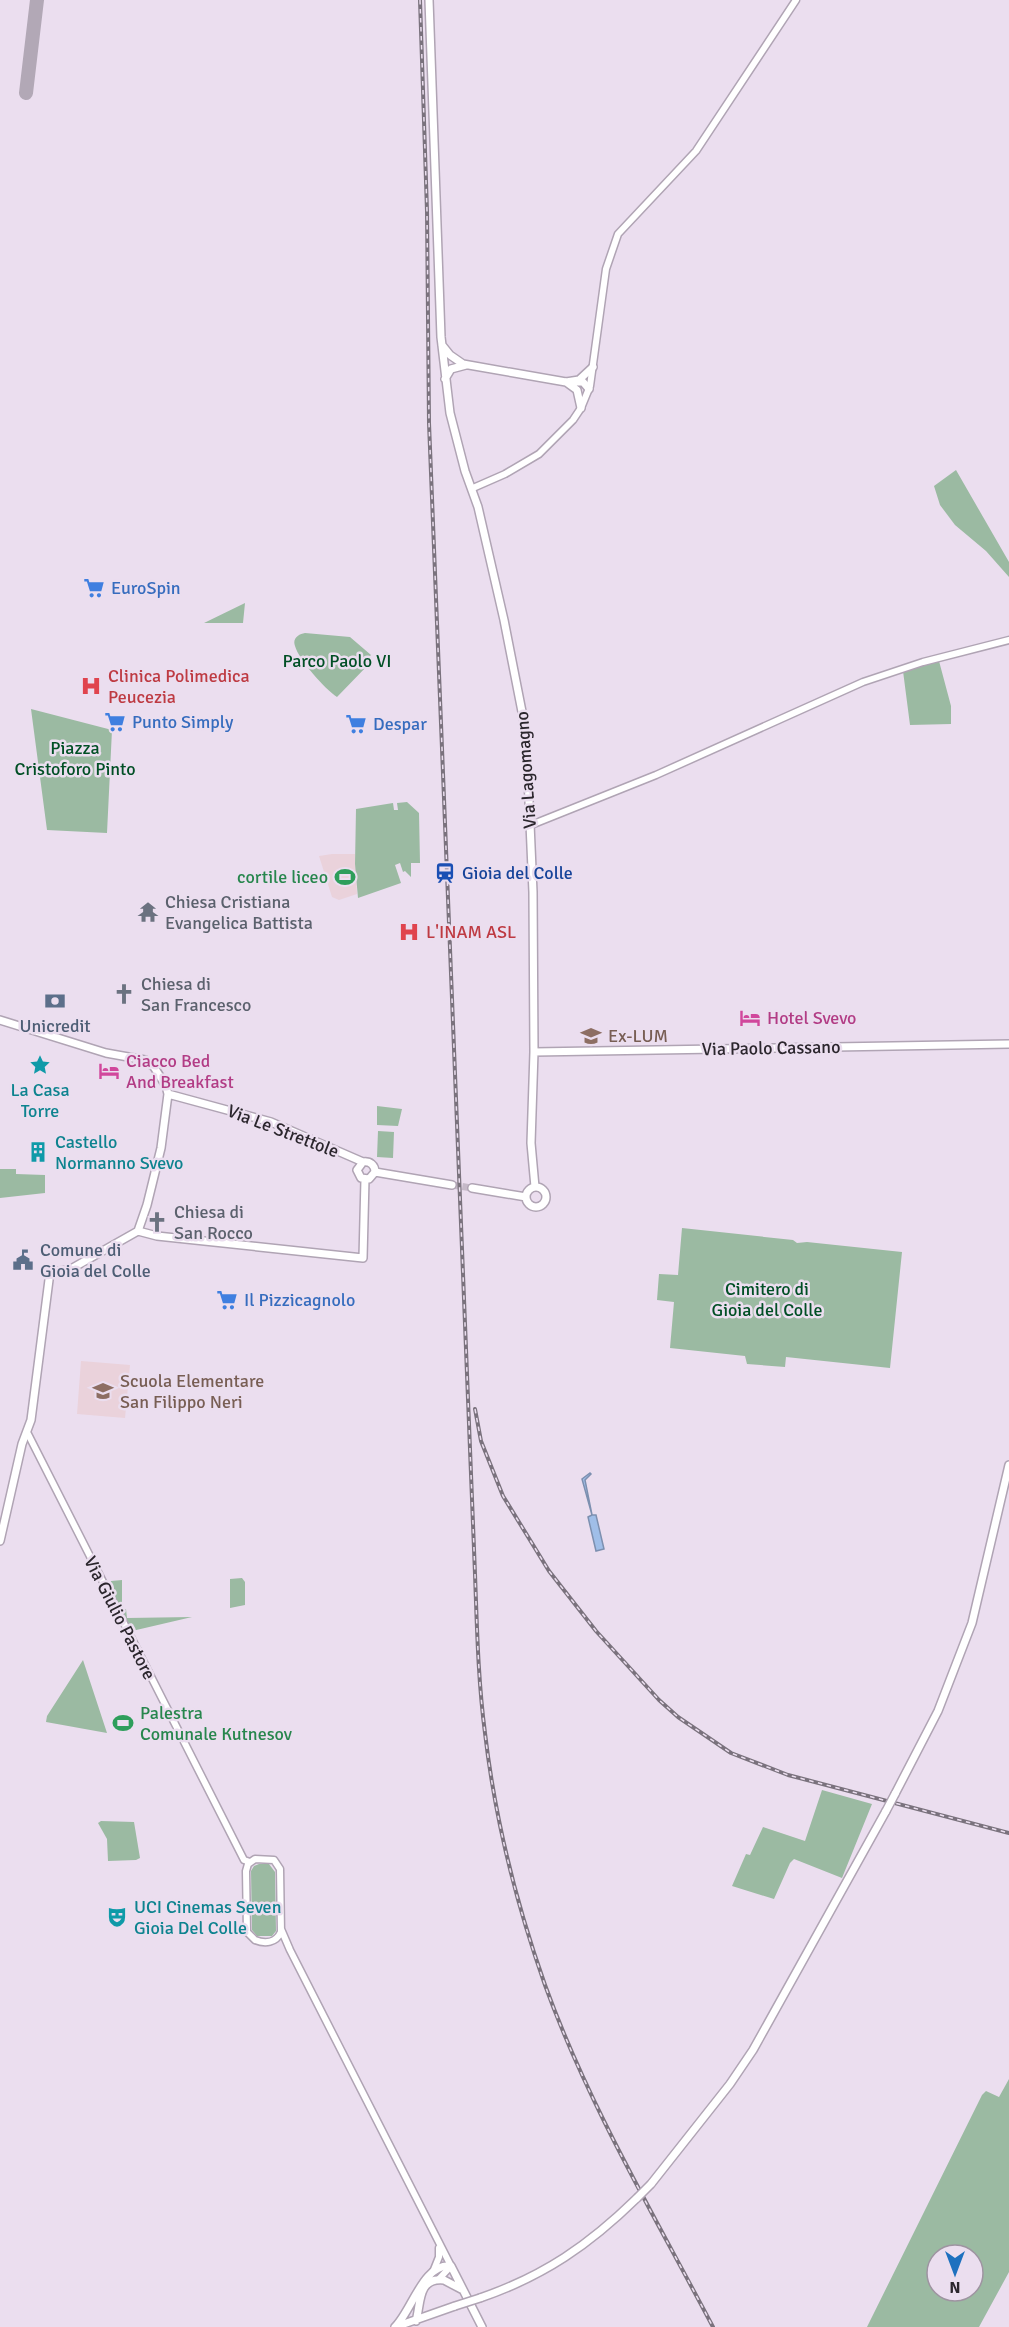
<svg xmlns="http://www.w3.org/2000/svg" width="1009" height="2327" font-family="Signika,sans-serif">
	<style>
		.education { fill: #ead2db }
		.green { fill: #9bbaa2; fill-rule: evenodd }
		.water { fill: #a0bee8; stroke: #7d90b0; stroke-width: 1.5 }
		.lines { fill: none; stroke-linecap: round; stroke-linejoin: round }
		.taxiway { stroke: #b2a8b6; stroke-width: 14 }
		.secondary-tunnel { stroke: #c5b9c8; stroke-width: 7; stroke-dasharray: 7 3.5; stroke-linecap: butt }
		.tertiary-casing { stroke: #b0a4b4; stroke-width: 9 }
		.secondary-casing { stroke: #b0a4b4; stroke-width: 10 }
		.tertiary { stroke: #fff; stroke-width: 6 }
		.secondary { stroke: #fff; stroke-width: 7 }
		.rail-casing { stroke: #7a727d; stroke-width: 4 }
		.rail { stroke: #ebdeef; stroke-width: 1.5; stroke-dasharray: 4.5; stroke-linecap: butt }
		.secondary-bridge-casing { stroke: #b0a4b4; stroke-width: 10; stroke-linecap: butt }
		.secondary-bridge { stroke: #fff; stroke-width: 7 }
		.labels { text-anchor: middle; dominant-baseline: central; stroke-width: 5; stroke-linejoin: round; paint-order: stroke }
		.shop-label { font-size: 18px; fill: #366cbe; stroke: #ebdeef; text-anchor: start }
		.park-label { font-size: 18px; fill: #014f25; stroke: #ebdeef }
		.health-label { font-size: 18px; fill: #be3a42; stroke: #ebdeef; text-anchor: start }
		.street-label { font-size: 18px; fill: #2b262d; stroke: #ebdeef }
		.transit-label { font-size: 18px; fill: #164399; stroke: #ebdeef; text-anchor: start }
		.leisure-label { font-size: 18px; fill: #27864d; stroke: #ebdeef; text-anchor: end }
		.worship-label { font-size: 18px; fill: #5b616d; stroke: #ebdeef; text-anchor: start }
		.hotel-label { font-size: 18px; fill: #b23c85; stroke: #ebdeef; text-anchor: start }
		.service-label { font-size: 18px; fill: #4e5e75; stroke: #ebdeef }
		.education-label { font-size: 18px; fill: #785e54; stroke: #ebdeef; text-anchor: start }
		.culture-label { font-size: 18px; fill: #0d838f; stroke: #ebdeef; text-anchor: start }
	</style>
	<rect width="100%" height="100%" fill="#ebdeef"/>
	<path class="education" d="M 332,854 L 355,854 L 357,894 L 339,900 L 332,897 L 319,856 Z
		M 81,1361 L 130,1365 L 125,1418 L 77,1414 Z"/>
	<path class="green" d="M 956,470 L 1009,562 L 1009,577 L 986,551 L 955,525 L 940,505 L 934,486 Z
		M 245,603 L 243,623 L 204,623 Z
		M 305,633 L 350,637 L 371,655 L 366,660 L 369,664 L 337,697 C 325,689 299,660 295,646 C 292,638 299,634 305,633 Z
		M 939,661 L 951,706 L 951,724 L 910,725 L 903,671 Z
		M 31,709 L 112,730 L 107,833 L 47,830 Z
		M 407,802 L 419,813 L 420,863 L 411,863 L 411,877 L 405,871 L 403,872 L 400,863 L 395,865 L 401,883 L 358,898 L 355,864 L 356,809 L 393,803 L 394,810 L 398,810 L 397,803 Z
		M 377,1106 L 402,1109 L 398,1126 L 377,1125 Z
		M 378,1131 L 394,1132 L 393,1158 L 377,1157 Z
		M 0,1169 L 16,1169 L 16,1174 L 45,1175 L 45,1193 L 0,1198 Z
		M 682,1228 L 793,1240 L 797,1243 L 807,1242 L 902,1252 L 890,1368 L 786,1357 L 785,1367 L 747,1364 L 745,1356 L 670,1348 L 674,1302 L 657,1300 L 659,1274 L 678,1275 Z
		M 242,1578 L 245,1582 L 245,1605 L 230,1608 L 230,1579 Z
		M 122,1580 L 122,1609 L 126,1609 L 127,1618 L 192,1617 L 132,1631 L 109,1588 L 111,1581 Z
		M 83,1660 L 107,1733 L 46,1722 L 47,1716 Z
		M 822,1790 L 872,1804 L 842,1878 L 794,1859 L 790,1863 L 774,1899 L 732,1886 L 746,1854 L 750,1855 L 763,1827 L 805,1841 Z
		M 101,1821 L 134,1822 L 140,1858 L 136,1860 L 108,1861 L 107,1839 L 98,1823 Z
		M 259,1864 L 269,1864 L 275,1872 L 276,1931 L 272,1936 L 257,1936 L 252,1930 L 251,1871 L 254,1866 Z
		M 1009,2079 L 1009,2272 L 979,2327 L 867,2327 L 982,2095 L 986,2091 L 999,2097 ZM 937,2255 L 973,2255 L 973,2291 L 937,2291 Z"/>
	<path class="water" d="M 590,1473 L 591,1474 L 585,1480 L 592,1515 L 596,1515 L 604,1549 L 596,1551 L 588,1517 L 592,1515 L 582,1479 Z"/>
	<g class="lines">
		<path class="taxiway" d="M 26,93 L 37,0"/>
		<path class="secondary-tunnel" d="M 452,1185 L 472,1188"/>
		<g class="tertiary-casing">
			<path id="tertiary" d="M 473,488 L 505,474 L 539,454 L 573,420 L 581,408 L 590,386 L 606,269 L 618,234 L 696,151 L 796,0
				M 531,825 L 656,775 L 863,682 L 923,662 L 1009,640
				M 28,1434 L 244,1860 L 250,1862
				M 255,1859 L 274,1860 L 280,1869 L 281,1932 C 276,1943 265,1944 255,1940 L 247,1932 L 246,1871 L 248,1864 Z
				M 281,1929 L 290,1950 L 451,2266 L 439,2279
				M 433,2272 L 439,2257 L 439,2248"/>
		</g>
		<g class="secondary-casing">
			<path id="secondary" d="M 429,0 L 441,337 L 450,413 L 465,471 L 478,507 L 504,620 L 526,732 L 533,892 L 534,1052 L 531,1143 L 535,1187
				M 442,345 L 450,355 L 463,364 L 566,382 L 579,380 L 593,367
				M 445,379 L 451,369 L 466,365
				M 566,382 L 577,390 L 581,408
				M 577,382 L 583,382 L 589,389
				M 0,1020 L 106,1053 L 145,1060 L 154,1067 L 166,1086 L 168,1094 L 161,1148 L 147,1205 L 138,1231 L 69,1270 L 50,1272 L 31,1420 L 22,1444 L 0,1541
				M 534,1052 L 1009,1044
				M 168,1094 L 271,1122 L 363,1162 C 370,1161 375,1165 375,1172
				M 363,1162 L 357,1170 L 361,1178 L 369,1179 L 375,1172
				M 375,1172 L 452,1185
				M526 1197a10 10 0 1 1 20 0a10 10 0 1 1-20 0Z
				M 472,1188 L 526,1197
				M 138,1231 L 157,1236 L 363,1258 L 365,1179
				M 895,1794 L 938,1711 L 972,1623 L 1009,1465
				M 651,2184 L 730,2084 L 753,2050 L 886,1811
				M 480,2298 C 544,2276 589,2245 637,2198
				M 416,2321 C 421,2304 417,2277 444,2280 L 463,2290
				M 398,2326 L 455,2306
				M 395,2327 C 412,2311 423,2263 451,2266 L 482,2327"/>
		</g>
		<use href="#tertiary" class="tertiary"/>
		<use href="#secondary" class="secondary"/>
		<g class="rail-casing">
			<path id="rail" d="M 420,0 L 427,211 L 429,423 L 475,1574 C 477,1627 478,1680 485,1733 C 495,1819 516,1903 545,1985 C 588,2104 654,2215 713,2327
				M 475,1409 L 481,1441 L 503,1496 L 549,1571 L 596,1631 L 659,1700 L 678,1717 L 731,1753 L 788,1775 L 1009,1833"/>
		</g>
		<use href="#rail" class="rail"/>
		<g class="secondary-bridge-casing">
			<path id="secondary-bridge" d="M 886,1811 L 895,1794
				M 637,2198 L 651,2184
				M 455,2306 L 480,2298"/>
		</g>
		<use href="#secondary-bridge" class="secondary-bridge"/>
	</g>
	<defs>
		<g id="supermarket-bare" transform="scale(1.62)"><path d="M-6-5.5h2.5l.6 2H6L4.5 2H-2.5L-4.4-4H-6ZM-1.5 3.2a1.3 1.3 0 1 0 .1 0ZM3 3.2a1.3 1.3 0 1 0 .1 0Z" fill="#3f7fe0" stroke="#ebdeef" stroke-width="2.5" paint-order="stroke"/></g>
		<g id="hospital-bare" transform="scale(1.62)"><path d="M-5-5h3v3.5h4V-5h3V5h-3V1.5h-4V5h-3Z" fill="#e0444e" stroke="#ebdeef" stroke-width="2.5" paint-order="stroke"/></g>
		<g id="station-bare" transform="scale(1.62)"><path d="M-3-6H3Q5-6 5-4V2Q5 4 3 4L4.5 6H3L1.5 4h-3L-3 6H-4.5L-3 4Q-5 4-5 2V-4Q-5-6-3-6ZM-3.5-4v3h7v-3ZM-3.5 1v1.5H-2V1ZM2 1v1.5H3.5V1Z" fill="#1a4fb4" stroke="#ebdeef" stroke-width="2.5" paint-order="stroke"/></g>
		<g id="stadium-bare" transform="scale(1.62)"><path d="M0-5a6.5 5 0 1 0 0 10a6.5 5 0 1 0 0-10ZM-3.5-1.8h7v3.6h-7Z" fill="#2e9e5b" stroke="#ebdeef" stroke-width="2.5" paint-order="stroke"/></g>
		<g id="temple-bare" transform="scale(1.62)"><path d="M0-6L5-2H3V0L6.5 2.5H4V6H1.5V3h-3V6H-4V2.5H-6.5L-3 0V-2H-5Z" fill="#6b7280" stroke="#ebdeef" stroke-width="2.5" paint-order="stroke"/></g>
		<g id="church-bare" transform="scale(1.62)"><path d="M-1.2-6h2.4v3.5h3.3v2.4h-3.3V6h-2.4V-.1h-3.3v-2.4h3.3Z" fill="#6b7280" stroke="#ebdeef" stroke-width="2.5" paint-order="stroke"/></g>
		<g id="bank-bare" transform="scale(1.62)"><path d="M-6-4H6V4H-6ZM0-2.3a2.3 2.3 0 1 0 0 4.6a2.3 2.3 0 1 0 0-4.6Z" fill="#5c6f8a" stroke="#ebdeef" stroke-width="2.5" paint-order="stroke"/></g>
		<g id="hotel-bare" transform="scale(1.62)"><path d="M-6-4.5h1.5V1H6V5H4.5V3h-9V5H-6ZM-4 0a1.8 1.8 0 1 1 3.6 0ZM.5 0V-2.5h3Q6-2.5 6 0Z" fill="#d1479c" stroke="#ebdeef" stroke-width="2.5" paint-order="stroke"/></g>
		<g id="university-bare" transform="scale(1.62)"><path d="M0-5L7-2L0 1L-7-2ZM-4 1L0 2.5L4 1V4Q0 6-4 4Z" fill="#8d6e63" stroke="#ebdeef" stroke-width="2.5" paint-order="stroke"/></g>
		<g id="sight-bare" transform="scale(1.62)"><path d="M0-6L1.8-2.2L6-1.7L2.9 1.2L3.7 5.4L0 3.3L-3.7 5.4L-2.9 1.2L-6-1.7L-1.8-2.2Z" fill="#0f9aa8" stroke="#ebdeef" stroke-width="2.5" paint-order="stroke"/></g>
		<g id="building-bare" transform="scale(1.62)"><path d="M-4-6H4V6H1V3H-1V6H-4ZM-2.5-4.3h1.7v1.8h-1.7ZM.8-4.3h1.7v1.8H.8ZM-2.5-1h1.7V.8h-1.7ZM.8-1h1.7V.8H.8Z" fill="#0f9aa8" stroke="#ebdeef" stroke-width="2.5" paint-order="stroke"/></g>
		<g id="civic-bare" transform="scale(1.62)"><path d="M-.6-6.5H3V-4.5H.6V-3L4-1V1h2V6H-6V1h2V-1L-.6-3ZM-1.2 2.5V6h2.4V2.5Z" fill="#5c6f8a" stroke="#ebdeef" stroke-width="2.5" paint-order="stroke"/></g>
		<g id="school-bare" transform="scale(1.62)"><path d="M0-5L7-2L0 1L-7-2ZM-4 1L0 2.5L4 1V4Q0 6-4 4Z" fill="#8d6e63" stroke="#ebdeef" stroke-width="2.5" paint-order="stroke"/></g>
		<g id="theatre-bare" transform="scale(1.62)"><path d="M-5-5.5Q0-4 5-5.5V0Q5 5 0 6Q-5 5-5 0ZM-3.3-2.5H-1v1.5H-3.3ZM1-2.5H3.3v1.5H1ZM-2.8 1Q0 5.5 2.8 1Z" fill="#0f9aa8" stroke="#ebdeef" stroke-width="2.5" paint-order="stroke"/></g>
	</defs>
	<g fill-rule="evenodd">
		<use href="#supermarket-bare" x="94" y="588"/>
		<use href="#hospital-bare" x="91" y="686"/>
		<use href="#supermarket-bare" x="115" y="722"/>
		<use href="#supermarket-bare" x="356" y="724"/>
		<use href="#station-bare" x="445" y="873"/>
		<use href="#stadium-bare" x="345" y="877"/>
		<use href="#temple-bare" x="148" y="912"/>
		<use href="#hospital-bare" x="409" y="932"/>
		<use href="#church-bare" x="124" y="994"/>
		<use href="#bank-bare" x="55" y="1001"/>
		<use href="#hotel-bare" x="750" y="1018"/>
		<use href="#university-bare" x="591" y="1036"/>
		<use href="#sight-bare" x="40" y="1065"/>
		<use href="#hotel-bare" x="109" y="1071"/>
		<use href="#building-bare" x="38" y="1152"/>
		<use href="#church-bare" x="157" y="1222"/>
		<use href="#civic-bare" x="23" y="1260"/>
		<use href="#supermarket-bare" x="227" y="1300"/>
		<use href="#school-bare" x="103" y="1391"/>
		<use href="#stadium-bare" x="123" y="1723"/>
		<use href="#theatre-bare" x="117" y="1917"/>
	</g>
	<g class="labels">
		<g class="shop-label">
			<text x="111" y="588">EuroSpin</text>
			<text x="132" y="722">Punto Simply</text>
			<text x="373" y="724">Despar</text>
			<text x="244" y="1300">Il Pizzicagnolo</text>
		</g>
		<g class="park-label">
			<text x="337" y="661">Parco Paolo VI</text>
			<text x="75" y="748">Piazza<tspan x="75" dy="21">Cristoforo Pinto</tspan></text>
			<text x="767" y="1289">Cimitero di<tspan x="767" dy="21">Gioia del Colle</tspan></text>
		</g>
		<g class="health-label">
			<text x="108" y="676">Clinica Polimedica<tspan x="108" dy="21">Peucezia</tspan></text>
			<text x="426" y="932">L'INAM ASL</text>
		</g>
		<g class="street-label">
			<text transform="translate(526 770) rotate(-94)">Via Lagomagno</text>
			<text transform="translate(771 1048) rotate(-1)">Via Paolo Cassano</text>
			<text transform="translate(283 1131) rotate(21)">Via Le Strettole</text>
			<text transform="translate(120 1618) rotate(63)">Via Giulio Pastore</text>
		</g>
		<g class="transit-label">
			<text x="462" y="873">Gioia del Colle</text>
		</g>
		<g class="leisure-label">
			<text x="328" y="877">cortile liceo</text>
			<text x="140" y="1713" text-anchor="start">Palestra<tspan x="140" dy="21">Comunale Kutnesov</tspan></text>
		</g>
		<g class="worship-label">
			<text x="165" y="902">Chiesa Cristiana<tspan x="165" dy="21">Evangelica Battista</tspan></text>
			<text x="141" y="984">Chiesa di<tspan x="141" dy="21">San Francesco</tspan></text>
			<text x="174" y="1212">Chiesa di<tspan x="174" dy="21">San Rocco</tspan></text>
		</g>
		<g class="hotel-label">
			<text x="767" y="1018">Hotel Svevo</text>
			<text x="126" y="1061">Ciacco Bed<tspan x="126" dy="21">And Breakfast</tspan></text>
		</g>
		<g class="service-label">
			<text x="55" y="1026">Unicredit</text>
			<text x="40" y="1250" text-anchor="start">Comune di<tspan x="40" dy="21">Gioia del Colle</tspan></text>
		</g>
		<g class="education-label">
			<text x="608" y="1036">Ex-LUM</text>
			<text x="120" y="1381">Scuola Elementare<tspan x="120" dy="21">San Filippo Neri</tspan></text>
		</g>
		<g class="culture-label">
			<text x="40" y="1090" text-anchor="middle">La Casa<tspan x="40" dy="21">Torre</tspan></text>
			<text x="55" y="1142">Castello<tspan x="55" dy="21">Normanno Svevo</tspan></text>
			<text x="134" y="1907">UCI Cinemas Seven<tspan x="134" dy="21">Gioia Del Colle</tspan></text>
		</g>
	</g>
	<g transform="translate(955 2273) rotate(180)"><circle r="28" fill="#ebdeef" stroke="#9e94a1" stroke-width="1.5"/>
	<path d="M0-4.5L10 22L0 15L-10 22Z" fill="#1e71bf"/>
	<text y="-9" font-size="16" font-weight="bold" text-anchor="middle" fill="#2b262d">N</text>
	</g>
</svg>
